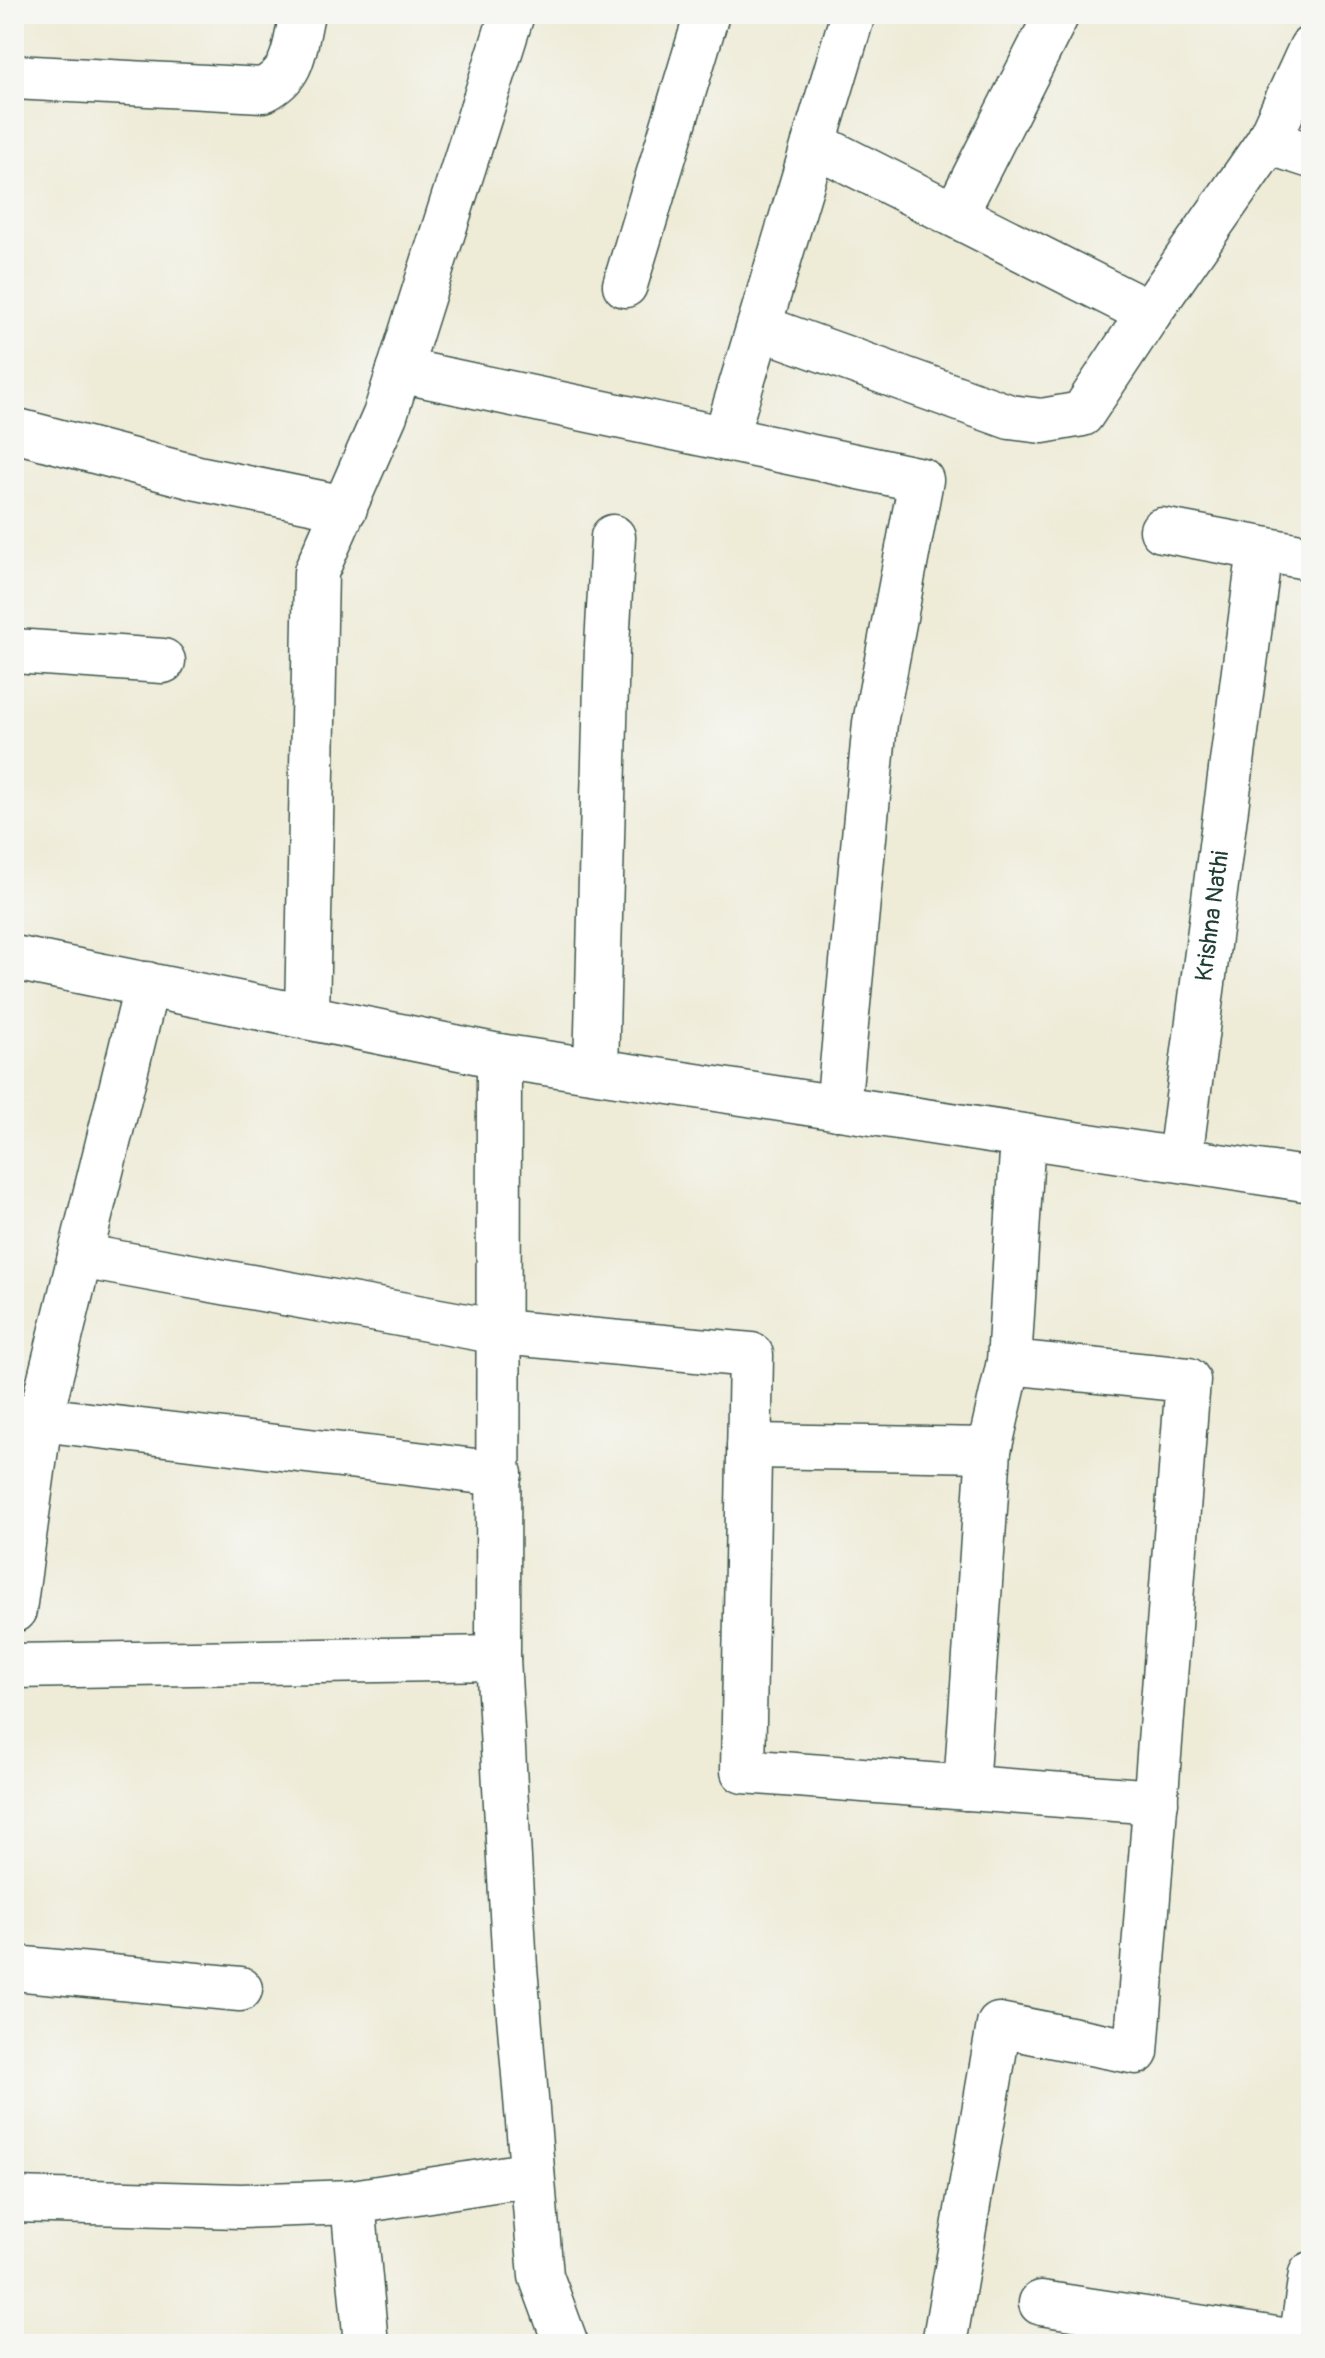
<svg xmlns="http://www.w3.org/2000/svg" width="1325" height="2358" font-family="Pangolin,sans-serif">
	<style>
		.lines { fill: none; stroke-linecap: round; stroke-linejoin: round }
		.minor-casing { stroke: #3e574c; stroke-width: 47 }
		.minor { stroke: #fff; stroke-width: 44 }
		.labels { text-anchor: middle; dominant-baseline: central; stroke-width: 8; stroke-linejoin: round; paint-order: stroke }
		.street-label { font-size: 24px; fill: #1f3d34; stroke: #f6f6f2 }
	</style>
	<rect width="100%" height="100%" fill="#f6f6f2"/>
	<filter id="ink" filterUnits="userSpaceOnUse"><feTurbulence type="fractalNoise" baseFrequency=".0125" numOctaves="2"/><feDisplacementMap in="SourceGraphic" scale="16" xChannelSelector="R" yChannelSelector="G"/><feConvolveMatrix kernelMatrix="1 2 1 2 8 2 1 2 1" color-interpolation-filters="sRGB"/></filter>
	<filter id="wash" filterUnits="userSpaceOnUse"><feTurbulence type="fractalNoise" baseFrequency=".006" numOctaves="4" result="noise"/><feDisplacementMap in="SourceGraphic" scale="32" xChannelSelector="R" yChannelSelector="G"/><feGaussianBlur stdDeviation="1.8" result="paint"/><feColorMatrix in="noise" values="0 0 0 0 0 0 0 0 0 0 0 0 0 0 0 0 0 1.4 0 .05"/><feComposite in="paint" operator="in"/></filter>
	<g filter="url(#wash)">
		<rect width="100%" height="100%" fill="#eeebd7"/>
	</g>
	<g filter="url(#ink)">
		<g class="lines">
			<g class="minor-casing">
				<g id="minor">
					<path d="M 1311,48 L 1268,142 L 1311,156"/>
					<path d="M 14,77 L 263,90 C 296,74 294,47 302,14"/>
					<path d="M 955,215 L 1057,14"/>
					<path d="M 625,285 L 707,14"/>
					<path d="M 1149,313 L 1268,142"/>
					<path d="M 759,327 L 1010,417 L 1042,421 L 1082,414 L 1149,313 L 814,144"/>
					<path d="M 399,370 L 921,480 L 875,723 L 838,1108"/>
					<path d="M 14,430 L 198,478 L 345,508"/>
					<path d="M 725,439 L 853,14"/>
					<path d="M 1162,530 L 1311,558"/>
					<path d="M 14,651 L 163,661"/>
					<path d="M 14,958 L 499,1056 L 1311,1180"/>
					<path d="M 147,984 L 40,1419 L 500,1474"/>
					<path d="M 307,1016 L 316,572 L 385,415 L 512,14"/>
					<path d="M 499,1056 L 498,1658 L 515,1968 L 541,2276 L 566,2344"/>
					<path d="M 596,1070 L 607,646 L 613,537"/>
					<path id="s1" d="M 1180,1158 L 1260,549"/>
					<path d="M 80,1256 L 499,1332 L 751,1355 L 743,1771 L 1156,1802"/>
					<path d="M 14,1415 L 40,1419 L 14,1610"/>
					<path d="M 749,1446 L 989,1450"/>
					<path d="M 14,1666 L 498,1658"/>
					<path d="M 966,1788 L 989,1450 L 1009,1362"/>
					<path d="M 14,1968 L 240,1989"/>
					<path d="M 14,2200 L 241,2206 L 353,2202 L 532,2174"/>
					<path d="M 353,2202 L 366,2344"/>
					<path d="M 1041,2303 L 1308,2344"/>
					<path d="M 1301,2342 L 1311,2274"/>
					<path d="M 944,2344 L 999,2025 L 1136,2052 L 1188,1380 L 1009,1362 L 1023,1136"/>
				</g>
			</g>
			<use href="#minor" class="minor"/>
		</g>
	</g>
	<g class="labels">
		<g class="street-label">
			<text stroke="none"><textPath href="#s1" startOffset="244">Krishna Nathi</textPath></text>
		</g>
	</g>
	<rect width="1325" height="2358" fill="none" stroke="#f6f6f2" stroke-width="48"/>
</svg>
